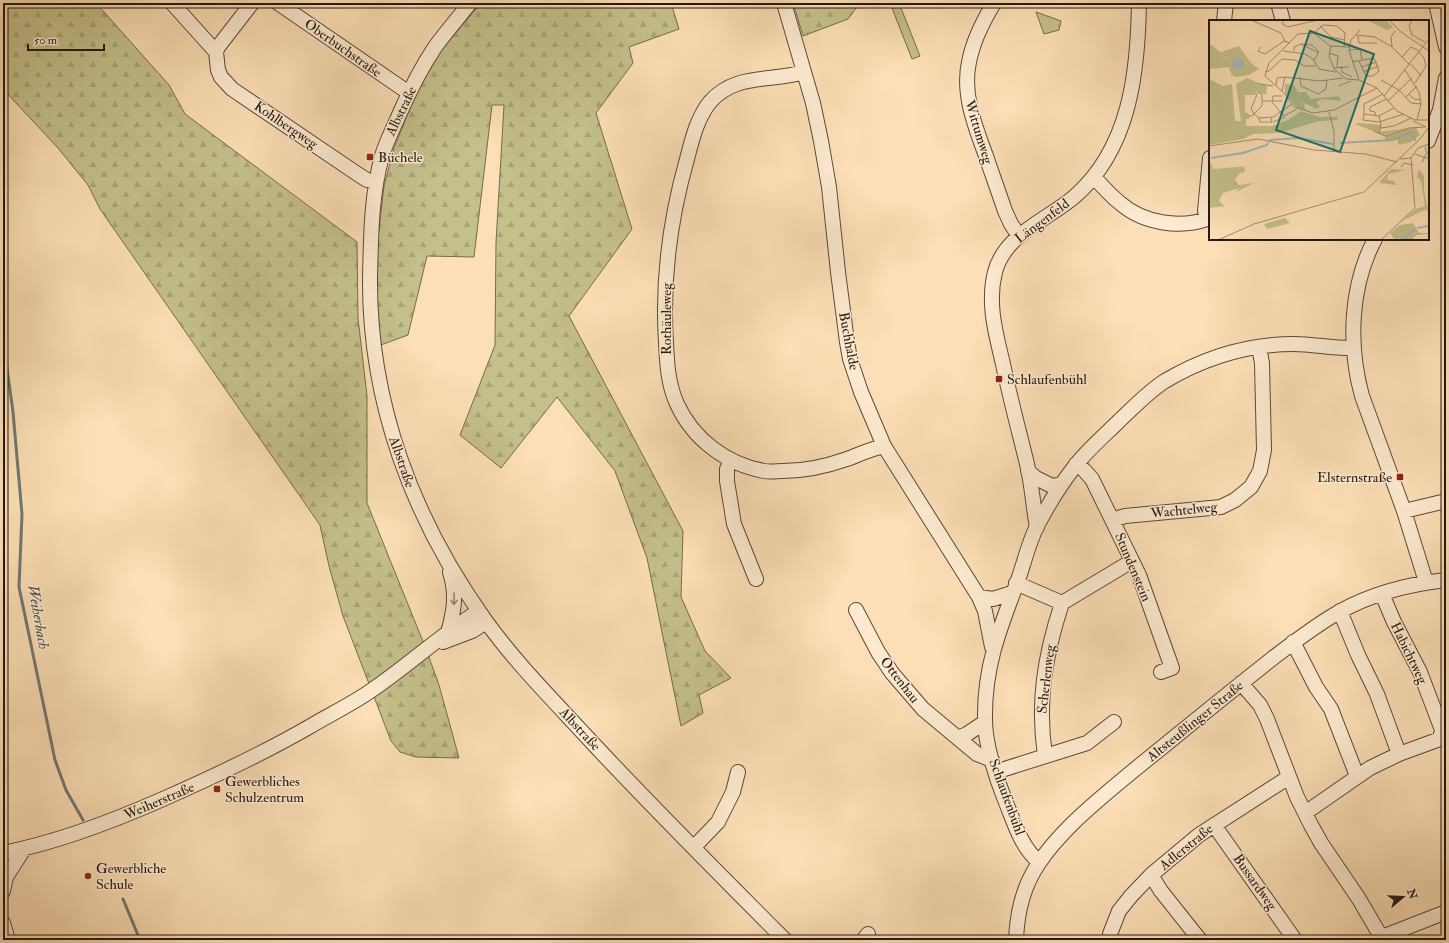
<svg xmlns="http://www.w3.org/2000/svg" width="1449" height="943" font-family="'IM FELL Double Pica',serif">
	<style>
		.grass { fill: #c4c08b; stroke: #746c4e }
		.forest { fill: url(#forest-firs); stroke: #746c4e }
		.park { fill: url(#park-tufts); stroke: #746c4e }
		.lines { fill: none; stroke-linecap: round; stroke-linejoin: round }
		.stream { stroke: #707975; stroke-width: 3 }
		.minor-casing { stroke: #59493a; stroke-width: 16 }
		.minor { stroke: #fdead0; stroke-width: 14 }
		.oneway { stroke: #9b8b7a }
		.poi-dot { fill: #8f2418; stroke: #fdead0; stroke-width: 1.5 }
		.labels { text-anchor: middle; dominant-baseline: central; stroke-width: 3; stroke-linejoin: round; paint-order: stroke }
		.street-label { font-size: 14px; fill: #231710; stroke: #fdead0 }
		.poi-label { font-size: 14px; fill: #231710; stroke: #fdead0; text-anchor: start }
		.water-label { font-size: 15px; font-style: italic; fill: #50504b; stroke: #fdead0 }
		.inset-river { fill: none; stroke: #a4bab9; stroke-width: 2 }
		.inset-road { fill: none; stroke: #a58f74; stroke-width: 1 }
		.view { fill: #0f766e; fill-opacity: 0.15; stroke: #0f766e; stroke-width: 2 }
		.inset-edge { fill: none; stroke: #231710; stroke-width: 2 }
	</style>
	<defs>
		<pattern id="forest-firs" width="22" height="20" patternUnits="userSpaceOnUse"><rect width="22" height="20" fill="#c4c08b"/><path d="M5 1l3.5 6h-7zM16 11l3.5 6h-7z" fill="#a8a477"/></pattern>
		<pattern id="park-tufts" width="24" height="20" patternUnits="userSpaceOnUse"><rect width="24" height="20" fill="#c4c08b"/><path d="M3 7l-1-3M5 7V3M7 7l1-3M15 17l-1-3M17 17v-4M19 17l1-3" fill="none" stroke="#a8a477"/></pattern>
	</defs>
	<rect width="100%" height="100%" fill="#fcdfb6"/>
	<filter id="stains"><feTurbulence type="fractalNoise" baseFrequency=".005" numOctaves="4"/><feColorMatrix values="0 0 0 0 .2 0 0 0 0 .09 0 0 0 0 .02 0 0 0 .5 -.17"/></filter>
	<radialGradient id="worn" r=".72"><stop offset=".6" stop-color="#630" stop-opacity="0"/><stop offset="1" stop-color="#630" stop-opacity=".3"/></radialGradient>
	<path class="grass" d="M 890,3 L 899,3 L 920,56 L 912,59 Z"/>
	<path class="forest" d="M 3,3 L 96,3 L 169,85 L 185,114 L 357,242 L 358,318 L 367,396 L 367,503 L 426,649 L 439,685 L 459,758 L 416,757 L 400,752 L 391,741 L 343,616 L 329,566 L 320,525 L 100,209 L 88,185 L 58,148 L 3,89 Z
		M 481,3 L 671,3 L 679,29 L 629,47 L 633,63 L 596,113 L 632,229 L 569,316 L 683,531 L 681,597 L 705,651 L 731,678 L 699,695 L 703,713 L 681,726 L 647,558 L 615,471 L 557,397 L 501,468 L 460,435 L 495,345 L 496,242 L 504,105 L 492,105 L 474,257 L 427,256 L 408,335 L 378,346 L 376,279 L 377,247 L 384,186 L 394,148 L 414,98 L 439,53 Z
		M 793,3 L 860,3 L 848,19 L 803,36 Z"/>
	<path class="park" d="M 1036,12 L 1061,21 L 1059,30 L 1044,34 Z"/>
	<g class="lines">
		<path class="stream" d="M 3,339 L 13,412 L 22,514 L 19,587 L 55,760 L 66,790 L 83,820
			M 123,899 L 140,940"/>
		<g class="minor-casing">
			<path id="minor" d="M 172,3 L 216,52
				M 252,3 L 218,47 L 216,52 L 218,70 L 221,77 L 232,89 L 359,175 L 367,180 L 376,182
				M 278,3 L 409,93
				M 470,3 C 458,18 446,32 435,47 C 421,68 409,92 399,115 C 393,129 386,142 382,156 C 371,196 371,237 370,278 C 369,403 413,519 485,620 C 515,662 552,699 587,737 C 651,806 718,873 785,940
				M 784,3 L 813,103 L 821,141 L 829,187 L 838,272 L 847,342 L 850,359 L 861,392 L 884,446 L 979,597 L 985,611 L 992,647
				M 994,3 C 983,21 973,41 969,62 C 962,94 975,126 986,156 C 992,174 999,193 1005,211 L 1011,224 L 1019,236
				M 1278,3 L 1283,21
				M 1436,3 L 1446,47
				M 1224,21 L 1226,3
				M 804,72 C 771,82 735,73 710,102 C 697,118 692,140 687,159 C 670,219 662,281 666,343 C 667,364 668,384 677,404 C 693,439 726,464 764,471 C 770,472 777,471 783,471 C 805,471 827,466 847,459 C 860,454 871,449 884,446
				M 1428,141 L 1440,110 L 1446,78
				M 1094,177 C 1102,186 1111,196 1120,203 C 1144,224 1181,229 1210,218
				M 1208,219 L 1205,211 L 1210,158
				M 1375,239 C 1350,286 1348,345 1362,396 L 1404,511 L 1426,582
				M 731,460 L 727,469 L 727,481 L 734,524 L 756,579
				M 1076,464 L 1084,470 L 1092,479 L 1139,575 L 1172,668 L 1161,672
				M 1028,471 L 1036,478 L 1052,486 L 1062,484
				M 1404,511 L 1446,501
				M 1112,520 L 1125,516 L 1221,507 L 1235,500 L 1251,487 L 1260,471 L 1264,450 L 1262,363 L 1259,347
				M 1037,527 C 1033,506 1032,485 1027,464 C 1019,431 1010,398 1003,364 C 996,334 987,304 995,272 C 1005,234 1047,220 1074,197 C 1130,149 1138,72 1139,3
				M 1016,583 L 1062,603
				M 979,597 L 993,599 L 1012,593
				M 856,610 L 878,652 L 892,673 L 923,709 L 977,754 L 992,760
				M 1340,611 L 1358,655 L 1377,694 L 1399,754
				M 448,633 C 454,611 457,595 450,572
				M 443,642 L 472,631 L 486,622
				M 1293,642 L 1316,687 L 1331,709 L 1357,776
				M 1241,683 L 1260,705 L 1267,719 L 1297,797 L 1311,825 L 1321,843 L 1359,899 L 1383,940
				M 958,738 L 967,734 L 985,722
				M 1045,756 C 1037,701 1045,655 1062,603 L 1132,561
				M 995,772 L 1087,743 L 1114,722
				M 1305,813 L 1370,768 L 1399,754 L 1440,739 L 1442,730 L 1420,672 L 1394,622 L 1382,594
				M 1214,825 L 1295,940
				M 694,847 L 718,822 L 733,792 L 738,772
				M 3,853 C 59,842 111,822 163,799 C 213,777 262,754 309,727 C 329,715 350,705 369,692 C 407,667 440,635 479,611
				M 1039,862 C 1021,847 1014,822 1005,800 C 996,778 985,744 985,720 C 984,668 999,630 1017,583 C 1024,564 1028,544 1037,526 C 1048,505 1061,484 1075,466 C 1088,449 1105,435 1120,420 C 1134,407 1149,391 1165,381 C 1204,358 1249,344 1294,344 C 1314,344 1334,349 1354,348
				M 1151,875 L 1161,891 L 1200,940
				M 3,891 L 6,877 L 24,849
				M 3,923 L 8,940
				M 1382,937 L 1446,912
				M 863,940 L 868,934
				M 1016,940 C 1017,912 1023,886 1039,863 C 1048,849 1060,836 1072,824 C 1105,792 1141,765 1176,736 C 1208,710 1240,684 1273,658 C 1294,642 1316,625 1339,612 C 1371,594 1410,584 1446,580
				M 1110,940 L 1110,934 L 1119,911 L 1131,896 L 1151,875 L 1199,835 L 1289,777"/>
		</g>
		<use href="#minor" class="minor"/>
	</g>
	<defs><path id="oneway-shaft" d="M-6 0H5M1.5-3L5.5 0L1.5 3" fill="none" stroke-width="1.6" stroke-linecap="round" stroke-linejoin="round"/></defs>
	<use class="oneway" href="#oneway-shaft" transform="translate(454 599) rotate(90)"/>
	<g class="poi-dot">
		<rect x="366" y="153" width="8" height="8" rx="2"/>
		<rect x="995" y="375" width="8" height="8" rx="2"/>
		<rect x="1396" y="473" width="8" height="8" rx="2"/>
		<rect x="213" y="785" width="8" height="8" rx="2"/>
		<circle cx="88" cy="876" r="4"/>
	</g>
	<g class="labels">
		<g class="street-label">
			<text transform="translate(343 48) rotate(35)">Oberbuchstraße</text>
			<text transform="translate(401 111) rotate(-64)">Albstraße</text>
			<text transform="translate(286 125) rotate(34)">Kohlbergweg</text>
			<text transform="translate(979 132) rotate(73)">Wittumweg</text>
			<text transform="translate(1042 221) rotate(-37)">Längenfeld</text>
			<text transform="translate(666 319) rotate(-90)">Rothäuleweg</text>
			<text transform="translate(849 341) rotate(79)">Buchhalde</text>
			<text transform="translate(402 462) rotate(71)">Albstraße</text>
			<text transform="translate(1184 510) rotate(-6)">Wachtelweg</text>
			<text transform="translate(1133 567) rotate(67)">Stundenstein</text>
			<text transform="translate(1409 653) rotate(64)">Habichtweg</text>
			<text transform="translate(1046 679) rotate(-83)">Scherlenweg</text>
			<text transform="translate(900 680) rotate(52)">Ottenhau</text>
			<text transform="translate(1195 721) rotate(-39)">Altsteußlinger Straße</text>
			<text transform="translate(580 729) rotate(47)">Albstraße</text>
			<text transform="translate(1007 797) rotate(70)">Schlaufenbühl</text>
			<text transform="translate(159 801) rotate(-23)">Weiherstraße</text>
			<text transform="translate(1186 847) rotate(-39)">Adlerstraße</text>
			<text transform="translate(1255 882) rotate(55)">Bussardweg</text>
		</g>
		<g class="poi-label">
			<text x="378" y="157">Büchele</text>
			<text x="1007" y="379">Schlaufenbühl</text>
			<text x="1392" y="477" text-anchor="end">Elsternstraße</text>
			<text x="225" y="781">Gewerbliches<tspan x="225" dy="16">Schulzentrum</tspan></text>
			<text x="96" y="868">Gewerbliche<tspan x="96" dy="16">Schule</tspan></text>
		</g>
		<g class="water-label">
			<text transform="translate(38 617) rotate(80)">Weiherbach</text>
		</g>
	</g>
	<g transform="translate(1209 20)">
		<rect width="220" height="220" fill="#fcdfb6"/>
		<path d="M 76,198 L 81,203 L 58,209 L 55,204 ZM 204,203 L 210,213 L 220,213 L 220,214 L 207,215 L 203,220 L 192,220 L 197,216 L 186,220 L 181,213 L 191,205 Z" fill="#c4c08b"/>
		<path d="M 0,23 L 11,32 L 19,31 L 16,37 L 24,53 L 23,56 L 20,47 L 0,49 ZM 38,58 L 58,66 L 57,75 L 48,71 L 46,75 L 36,75 L 36,92 L 40,94 L 40,99 L 37,99 L 37,106 L 63,106 L 79,100 L 92,91 L 110,97 L 129,97 L 128,100 L 110,101 L 70,113 L 44,114 L 34,119 L 0,125 L 0,59 L 14,66 L 23,64 L 26,101 L 32,101 L 27,64 ZM 76,64 L 85,65 L 89,72 L 97,72 L 102,79 L 130,76 L 132,81 L 113,79 L 107,82 L 111,87 L 107,89 L 86,78 L 96,84 L 95,87 L 99,90 L 89,88 L 76,74 ZM 149,103 L 172,105 L 170,112 L 195,109 L 174,115 L 146,104 ZM 2,143 L 4,149 L 40,146 L 35,147 L 36,152 L 31,153 L 26,159 L 30,165 L 45,163 L 25,173 L 31,168 L 14,173 L 10,181 L 16,186 L 0,188 L 0,144 ZM 182,149 L 196,150 L 179,154 L 178,160 L 185,161 L 188,165 L 170,163 ZM 210,149 L 215,156 L 215,171 L 220,194 L 217,189 L 193,201 L 207,189 L 216,186 L 212,161 L 208,157 Z" fill="#c4c08b"/>
		<path d="M 30,26 L 42,43 L 50,49 L 40,55 L 28,57 L 24,56 L 19,46 L 15,31 Z" fill="#c4c08b"/>
		<path d="M 158,0 L 177,0 L 184,7 L 178,10 ZM 200,108 L 207,108 L 211,115 L 202,122 L 190,125 L 188,119 L 176,120 L 176,116 Z" fill="#c4c08b"/>
		<path d="M23 44a6 6 0 1 1 12 0a6 6 0 1 1-12 0Z" fill="#a4bab9"/>
		<path class="inset-river" d="M 60,120 L 90,118 L 124,124M 131,123 L 184,120 L 202,112 L 207,121M 2,138 L 34,133 L 58,125 L 59,122M 213,142 L 218,133 L 216,127M 220,152 L 220,171M 208,208 L 220,206M 191,220 L 207,209"/>
		<path class="inset-road" d="M 42,0 L 72,13 L 76,21M 75,0 L 73,4 L 79,7 L 109,0M 180,0 L 192,12 L 220,31M 203,0 L 200,6 L 203,15 L 216,22M 111,6 L 122,17 L 136,20M 151,10 L 142,20 L 140,30 L 150,60 L 168,68 L 188,91 L 206,100 L 220,100M 186,11 L 182,17 L 183,27 L 201,45M 105,13 L 114,5 L 128,6 L 136,13 L 135,27M 147,15 L 166,17 L 183,27M 149,16 L 150,23 L 168,23M 92,24 L 110,33M 122,26 L 120,36 L 125,49 L 137,59 L 150,60M 52,27 L 49,31 L 56,34 L 75,21 L 81,23M 140,27 L 121,26 L 105,13 L 89,14 L 60,43 L 56,56 L 73,71 L 86,87 L 104,93 L 125,90 L 168,68M 140,30 L 151,29 L 153,40M 74,31 L 96,34 L 104,39 L 110,49 L 127,52M 85,31 L 85,27 L 92,24 L 103,25 L 110,32 L 105,40M 120,33 L 129,36 L 128,47M 193,37 L 202,27 L 210,31M 143,42 L 165,38 L 170,51 L 164,56 L 157,56 L 150,41M 202,44 L 212,56M 132,46 L 133,52 L 143,57M 152,47 L 168,42M 124,48 L 140,47M 196,50 L 210,72 L 212,84 L 208,100M 56,52 L 60,51 L 73,39 L 86,40 L 95,46 L 107,46M 154,52 L 170,46M 91,57 L 92,66 L 109,74 L 117,69 L 118,60M 172,60 L 190,70 L 202,83 L 212,84M 206,63 L 217,46 L 215,38 L 210,32M 51,64 L 64,66M 67,65 L 68,58 L 76,57M 129,66 L 142,61M 73,71 L 76,57 L 111,61 L 134,58M 200,74 L 205,79 L 212,80M 73,76 L 64,76 L 63,82 L 75,96 L 88,89M 175,76 L 220,19M 197,77 L 208,66M 53,81 L 73,81M 179,81 L 203,58M 120,92 L 125,111 L 125,131M 155,94 L 154,100 L 170,102 L 195,94M 39,96 L 43,96 L 52,87 L 53,85 L 53,74 L 49,72 L 42,89 L 45,94 L 50,98 L 64,97 L 83,84M 167,96 L 166,92 L 161,91 L 161,87 L 178,79M 170,96 L 155,94 L 155,84 L 174,74M 170,96 L 172,105 L 170,114M 170,96 L 185,88M 50,98 L 51,102 L 63,102 L 62,98M 204,101 L 217,107M 64,102 L 76,97M 172,108 L 185,106 L 202,98M 165,111 L 176,116 L 200,108 L 216,107M 0,126 L 49,119 L 105,130 L 157,134 L 188,142M 206,134 L 220,139M 191,139 L 202,138 L 209,128 L 220,124M 192,147 L 195,143 L 204,145M 9,220 L 45,204 L 155,172 L 211,119 L 220,107M 172,220 L 206,188 L 202,138"/>
		<path class="view" d="M 101,11 L 165,34 L 131,132 L 67,110 Z"/>
		<rect width="220" height="220" class="inset-edge"/>
	</g>
	<rect width="1449" height="943" fill="none" stroke="#fcdfb6" stroke-width="16"/>
	<rect x="4" y="4" width="1441" height="935" fill="none" stroke="#231710" stroke-width="2"/>
	<rect x="8" y="8" width="1433" height="927" fill="none" stroke="#231710"/>
	<g transform="translate(1403 897) rotate(71)" stroke="#fdead0" stroke-width="3" paint-order="stroke">
	<path d="M0-3L7 15L0 10L-7 15Z" fill="#231710"/>
	<text y="-6" font-size="11" font-weight="bold" text-anchor="middle" fill="#231710">N</text>
	</g>
	<path d="M28 44v6h76v-6" fill="none" stroke="#231710" stroke-width="2"/>
	<text x="34" y="44" font-size="12" fill="#231710" stroke="#fdead0" stroke-width="3" paint-order="stroke">50 m</text>
	<rect width="100%" height="100%" filter="url(#stains)"/>
	<rect width="100%" height="100%" fill="url(#worn)"/>
</svg>
